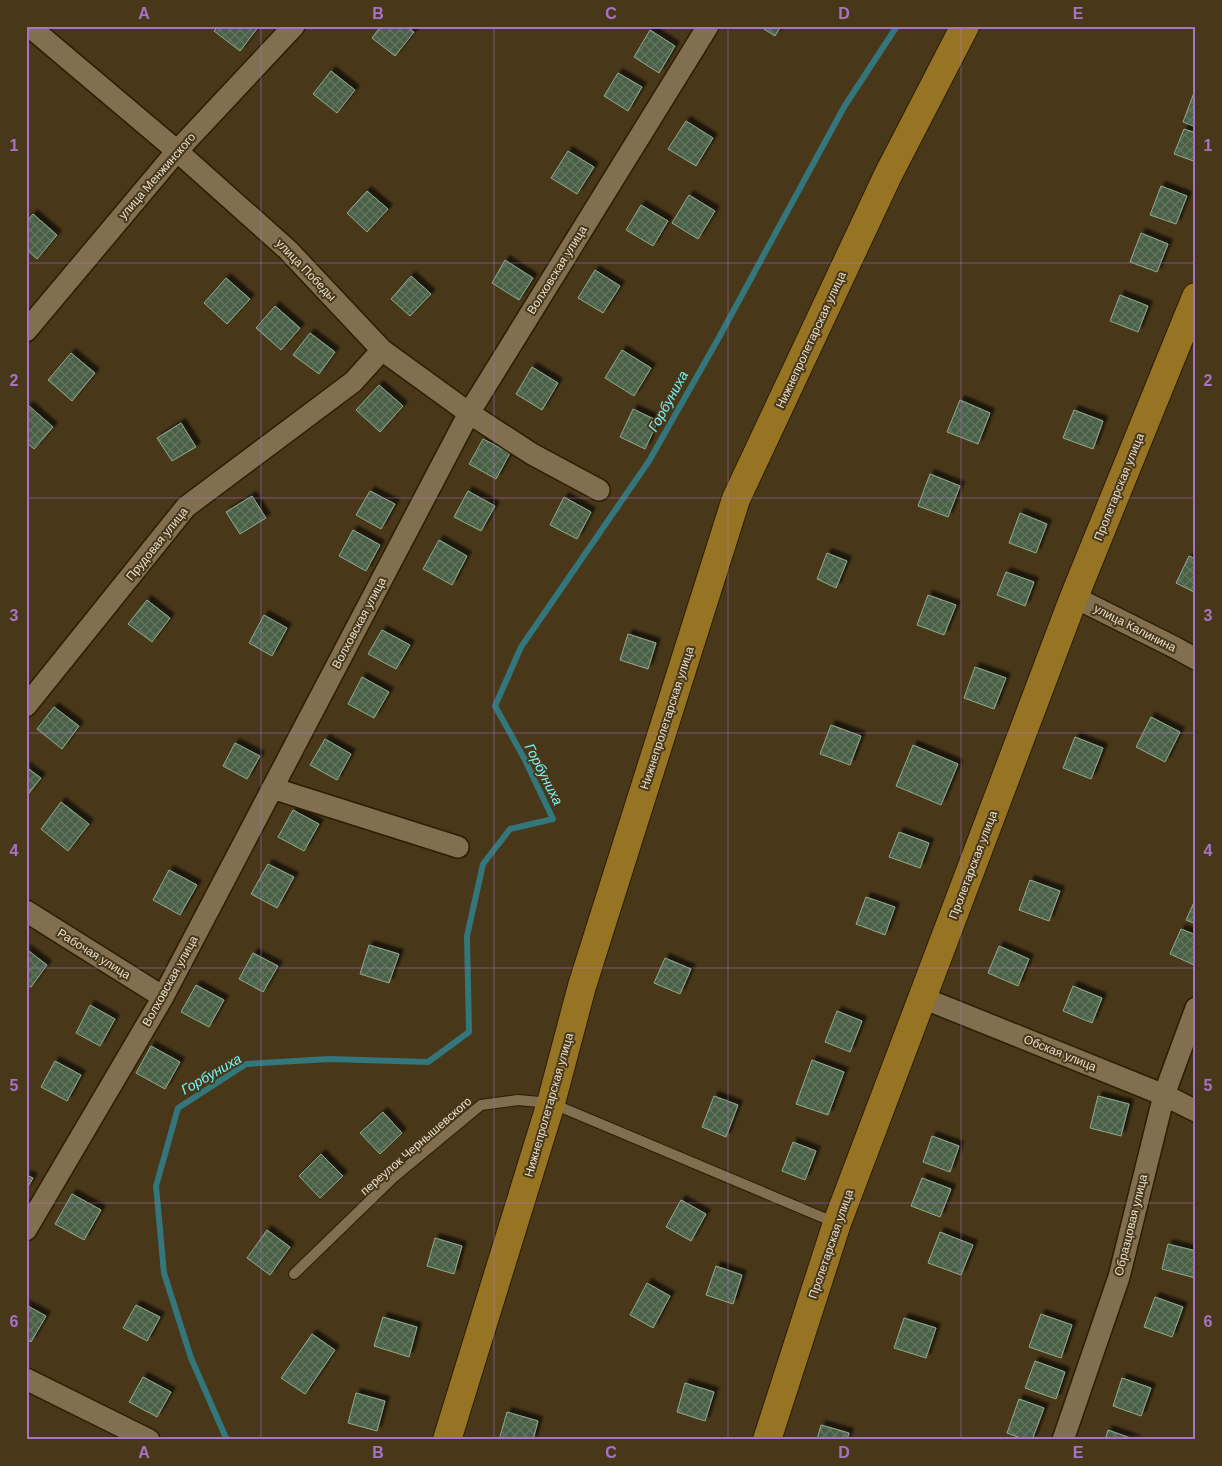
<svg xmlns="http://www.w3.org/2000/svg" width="1222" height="1466" font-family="Arial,sans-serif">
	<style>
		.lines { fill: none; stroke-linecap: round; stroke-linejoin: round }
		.stream { stroke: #33767b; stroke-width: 6 }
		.building { fill: url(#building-cross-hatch); stroke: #90aa8d; filter: url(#shadow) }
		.service-casing { stroke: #2d1e00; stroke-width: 12 }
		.minor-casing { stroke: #2d1e00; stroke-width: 24 }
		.primary-casing { stroke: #2d1e00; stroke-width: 30 }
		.service { stroke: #816f50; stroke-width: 10 }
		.minor { stroke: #816f50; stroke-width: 21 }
		.primary { stroke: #977424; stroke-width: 28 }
		.grid { fill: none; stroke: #a774c5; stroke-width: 1; stroke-opacity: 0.55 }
		.labels { text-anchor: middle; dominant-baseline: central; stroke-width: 4; stroke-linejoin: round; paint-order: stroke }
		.street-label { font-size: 12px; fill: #eae1cf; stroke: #483719 }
		.water-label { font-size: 14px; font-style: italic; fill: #74f6ff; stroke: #483719 }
		.neatline { fill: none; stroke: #a774c5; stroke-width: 2 }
		.grid-label { font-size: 16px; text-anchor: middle; font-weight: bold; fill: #a774c5 }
	</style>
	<defs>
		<pattern id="building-cross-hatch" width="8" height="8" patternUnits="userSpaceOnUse" patternTransform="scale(1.25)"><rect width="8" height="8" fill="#496046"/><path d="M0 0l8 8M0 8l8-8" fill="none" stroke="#637660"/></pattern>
		<filter id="shadow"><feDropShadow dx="4.5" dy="-4.5" stdDeviation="1" flood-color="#0009"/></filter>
	</defs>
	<rect width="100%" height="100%" fill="#483719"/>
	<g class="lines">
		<path class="stream" d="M 229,1440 L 226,1438 L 191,1358 L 164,1273 L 156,1186 L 178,1108 L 246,1064 L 329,1059 L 428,1062 L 469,1032 L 467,936 L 483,864 L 510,829 L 553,819 L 524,758 L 495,706 L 521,647 L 649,461 L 717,341 L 844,107 L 897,26"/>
	</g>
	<path class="building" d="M 219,26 L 259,26 L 240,51 L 214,31 Z
		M 381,26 L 406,26 L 414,32 L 395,56 L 372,38 Z
		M 759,26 L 781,26 L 775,36 Z
		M 650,30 L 675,46 L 659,73 L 634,57 Z
		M 331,71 L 355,90 L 337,113 L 313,94 Z
		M 618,73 L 642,87 L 628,111 L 604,96 Z
		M 1195,90 L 1196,90 L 1196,127 L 1183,122 Z
		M 686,121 L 713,138 L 696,166 L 668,149 Z
		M 1184,129 L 1196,133 L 1196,162 L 1174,154 Z
		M 568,151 L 594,167 L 577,194 L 551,178 Z
		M 1161,186 L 1187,196 L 1176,224 L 1150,215 Z
		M 367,191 L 388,209 L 367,232 L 347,213 Z
		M 689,195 L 715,211 L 698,239 L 672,223 Z
		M 641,205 L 668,221 L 653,246 L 626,230 Z
		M 33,214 L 57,235 L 37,259 L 26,249 L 26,222 Z
		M 1141,233 L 1168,244 L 1157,272 L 1130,262 Z
		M 505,260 L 533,278 L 519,300 L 492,283 Z
		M 595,270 L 620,286 L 603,313 L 578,298 Z
		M 411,276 L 431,294 L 410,316 L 391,299 Z
		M 226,278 L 250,299 L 227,324 L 204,303 Z
		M 1120,295 L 1148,306 L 1138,332 L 1110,321 Z
		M 275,306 L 300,328 L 281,350 L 256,328 Z
		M 310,333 L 335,352 L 319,374 L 293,355 Z
		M 622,350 L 651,368 L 634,396 L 605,378 Z
		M 71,353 L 95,373 L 72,401 L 48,380 Z
		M 532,367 L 558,383 L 542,410 L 516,394 Z
		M 379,385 L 403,406 L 380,432 L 356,410 Z
		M 960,400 L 990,413 L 978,444 L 947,432 Z
		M 29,406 L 53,427 L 34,449 L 26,442 L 26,409 Z
		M 633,409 L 658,421 L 645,449 L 620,437 Z
		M 1074,410 L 1103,421 L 1093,449 L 1063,438 Z
		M 181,423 L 196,447 L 172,461 L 157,438 Z
		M 483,439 L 510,453 L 496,479 L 469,464 Z
		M 930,474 L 960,486 L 948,517 L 918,506 Z
		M 370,491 L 395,504 L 381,529 L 356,515 Z
		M 468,491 L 495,506 L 481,531 L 454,517 Z
		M 252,496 L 266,518 L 240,534 L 226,512 Z
		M 564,497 L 591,512 L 577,539 L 550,525 Z
		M 1020,513 L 1047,524 L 1036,553 L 1009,543 Z
		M 353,530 L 380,545 L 366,571 L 339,556 Z
		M 439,540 L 467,556 L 452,585 L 423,569 Z
		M 827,553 L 847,561 L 836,588 L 817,579 Z
		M 1189,556 L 1196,559 L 1196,593 L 1176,583 Z
		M 1006,572 L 1034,582 L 1025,606 L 997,595 Z
		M 928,595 L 956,605 L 944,635 L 917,625 Z
		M 147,600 L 170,618 L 152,642 L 128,624 Z
		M 264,615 L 287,628 L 272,656 L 249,643 Z
		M 382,630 L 410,645 L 396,669 L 368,654 Z
		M 628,634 L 656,643 L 648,669 L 620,660 Z
		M 975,667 L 1006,678 L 994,709 L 964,698 Z
		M 362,677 L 389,692 L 374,718 L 348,704 Z
		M 54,707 L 79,726 L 62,749 L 37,729 Z
		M 1151,717 L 1180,732 L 1165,762 L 1136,747 Z
		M 831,725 L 861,736 L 850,765 L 820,754 Z
		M 1075,737 L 1103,748 L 1091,779 L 1063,768 Z
		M 325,739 L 351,754 L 337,780 L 310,765 Z
		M 235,743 L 260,756 L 247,779 L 223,766 Z
		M 913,745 L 958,764 L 941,805 L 896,786 Z
		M 26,767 L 41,778 L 26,797 Z
		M 61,802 L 89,824 L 68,851 L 41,829 Z
		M 293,810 L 319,824 L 304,851 L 278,837 Z
		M 899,832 L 929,843 L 920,868 L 889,857 Z
		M 268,864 L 294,877 L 277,908 L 251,894 Z
		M 169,870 L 197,885 L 180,915 L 153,900 Z
		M 1030,880 L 1060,891 L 1049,921 L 1019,910 Z
		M 866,897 L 895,907 L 885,935 L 856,924 Z
		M 1196,898 L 1196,924 L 1186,920 Z
		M 1181,929 L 1196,935 L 1196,966 L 1170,954 Z
		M 369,945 L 399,954 L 389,983 L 360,974 Z
		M 999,946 L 1029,959 L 1018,986 L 988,973 Z
		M 26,949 L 47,965 L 31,987 L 26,984 Z
		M 253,953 L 278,966 L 263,992 L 239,979 Z
		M 665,958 L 691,969 L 680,994 L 654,983 Z
		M 196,985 L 224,1000 L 209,1027 L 181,1012 Z
		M 1073,986 L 1102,998 L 1092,1023 L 1063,1011 Z
		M 90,1005 L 115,1019 L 100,1046 L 76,1033 Z
		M 837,1011 L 862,1021 L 850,1052 L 825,1042 Z
		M 151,1046 L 180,1062 L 165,1089 L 136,1073 Z
		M 812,1060 L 844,1072 L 828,1115 L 796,1104 Z
		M 55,1061 L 81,1075 L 67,1101 L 41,1087 Z
		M 714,1096 L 738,1105 L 726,1137 L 702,1127 Z
		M 1098,1096 L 1129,1104 L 1121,1136 L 1090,1128 Z
		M 383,1112 L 402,1133 L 380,1154 L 360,1133 Z
		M 932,1136 L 959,1146 L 950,1172 L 923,1162 Z
		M 793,1142 L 816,1151 L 805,1180 L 782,1171 Z
		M 321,1154 L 343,1176 L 320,1198 L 299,1176 Z
		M 26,1175 L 33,1178 L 26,1190 Z
		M 922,1178 L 951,1189 L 940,1217 L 911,1206 Z
		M 72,1194 L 101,1210 L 84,1240 L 55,1224 Z
		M 681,1200 L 706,1214 L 691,1241 L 666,1227 Z
		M 267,1230 L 290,1247 L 270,1275 L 247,1258 Z
		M 940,1232 L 973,1245 L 961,1275 L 928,1263 Z
		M 435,1238 L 462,1246 L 454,1274 L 427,1266 Z
		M 1168,1244 L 1196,1251 L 1195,1278 L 1162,1269 Z
		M 716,1266 L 742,1275 L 733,1304 L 706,1295 Z
		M 647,1283 L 670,1296 L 653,1328 L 630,1315 Z
		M 1155,1297 L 1183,1307 L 1172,1337 L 1144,1327 Z
		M 26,1305 L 46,1316 L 31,1342 L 26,1339 Z
		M 136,1305 L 160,1317 L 147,1341 L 123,1328 Z
		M 1041,1314 L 1072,1325 L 1061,1358 L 1029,1347 Z
		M 383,1317 L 417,1327 L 409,1357 L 374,1346 Z
		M 904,1318 L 936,1328 L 926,1358 L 894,1348 Z
		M 312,1334 L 335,1350 L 305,1394 L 281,1378 Z
		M 1035,1361 L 1065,1372 L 1056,1399 L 1025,1388 Z
		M 143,1377 L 171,1392 L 157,1417 L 129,1402 Z
		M 1122,1378 L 1151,1388 L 1141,1416 L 1113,1406 Z
		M 685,1383 L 714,1392 L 705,1421 L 677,1412 Z
		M 356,1393 L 385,1401 L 377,1431 L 348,1423 Z
		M 1019,1399 L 1044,1408 L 1032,1440 L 1026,1440 L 1007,1433 Z
		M 507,1412 L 538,1421 L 533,1440 L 499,1440 Z
		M 821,1425 L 849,1433 L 847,1440 L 817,1440 Z
		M 1108,1430 L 1136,1440 L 1105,1440 Z"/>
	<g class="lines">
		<g class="service-casing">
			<path id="service" d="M 294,1274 L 393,1178 L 481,1105 L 518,1100 L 551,1103 L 836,1223"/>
		</g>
		<g class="minor-casing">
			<path id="minor" d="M 29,26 L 177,151 L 288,250 L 382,350 L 469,413 L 532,454 L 599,490
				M 26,331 L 177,151 L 294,26
				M 1074,597 L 1174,647 L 1196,659
				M 26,706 L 186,507 L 353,382 L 382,350
				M 272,788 L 458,847
				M 26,911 L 163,997
				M 923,998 L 1164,1095 L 1196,1111
				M 26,1230 L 163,997 L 469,413 L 708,26
				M 26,1379 L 149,1440
				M 1063,1440 L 1119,1277 L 1164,1095 L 1196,1008"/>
		</g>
		<g class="primary-casing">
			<path id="primary" d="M 447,1440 L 551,1103 L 582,986 L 736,499 L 888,175 L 965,26
				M 767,1440 L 837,1223 L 1074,597 L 1196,297"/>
		</g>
		<use href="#service" class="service"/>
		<use href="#minor" class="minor"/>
		<use href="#primary" class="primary"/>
	</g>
	<path class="grid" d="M 261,26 L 261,1440M 494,26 L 494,1440M 728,26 L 728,1440M 961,26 L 961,1440M 26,263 L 1196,263M 26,498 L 1196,498M 26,733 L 1196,733M 26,968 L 1196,968M 26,1203 L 1196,1203"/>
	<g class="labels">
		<g class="street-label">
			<text transform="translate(157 176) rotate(-49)">улица Менжинского</text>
			<text transform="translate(306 270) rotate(46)">улица Победы</text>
			<text transform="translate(557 270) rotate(-58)">Волховская улица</text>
			<text transform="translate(811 340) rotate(-65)">Нижнепролетарская улица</text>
			<text transform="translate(1119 487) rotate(-68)">Пролетарская улица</text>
			<text transform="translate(157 544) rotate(-51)">Прудовая улица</text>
			<text transform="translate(359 623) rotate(-62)">Волховская улица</text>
			<text transform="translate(1135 628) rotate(27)">улица Калинина</text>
			<text transform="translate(667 718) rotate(-72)">Нижнепролетарская улица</text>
			<text transform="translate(973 865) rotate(-69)">Пролетарская улица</text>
			<text transform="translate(94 954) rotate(32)">Рабочая улица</text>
			<text transform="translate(170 981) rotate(-61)">Волховская улица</text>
			<text transform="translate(1060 1053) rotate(22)">Обская улица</text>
			<text transform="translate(549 1105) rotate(-74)">Нижнепролетарская улица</text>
			<text transform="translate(416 1146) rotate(-41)">переулок Чернышевского</text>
			<text transform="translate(1131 1225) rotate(-76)">Образцовая улица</text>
			<text transform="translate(831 1244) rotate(-71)">Пролетарская улица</text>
		</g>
		<g class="water-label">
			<text transform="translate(668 401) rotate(-61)">Горбуниха</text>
			<text transform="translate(544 774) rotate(63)">Горбуниха</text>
			<text transform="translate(211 1074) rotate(-30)">Горбуниха</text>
		</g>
	</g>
	<rect width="1222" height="1466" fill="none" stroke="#483719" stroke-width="55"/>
	<rect x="28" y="28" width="1166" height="1410" class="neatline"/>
	<g class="grid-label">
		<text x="144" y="19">A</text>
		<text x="378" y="19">B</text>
		<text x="611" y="19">C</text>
		<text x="844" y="19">D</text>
		<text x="1078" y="19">E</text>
		<text x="14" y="151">1</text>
		<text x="1208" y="151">1</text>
		<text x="14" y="386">2</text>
		<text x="1208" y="386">2</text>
		<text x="14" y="621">3</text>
		<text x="1208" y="621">3</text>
		<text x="14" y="856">4</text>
		<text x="1208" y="856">4</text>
		<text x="14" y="1091">5</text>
		<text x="1208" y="1091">5</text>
		<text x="14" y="1327">6</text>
		<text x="1208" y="1327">6</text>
		<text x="144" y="1458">A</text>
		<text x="378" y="1458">B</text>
		<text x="611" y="1458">C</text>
		<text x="844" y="1458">D</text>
		<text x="1078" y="1458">E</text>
	</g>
</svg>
